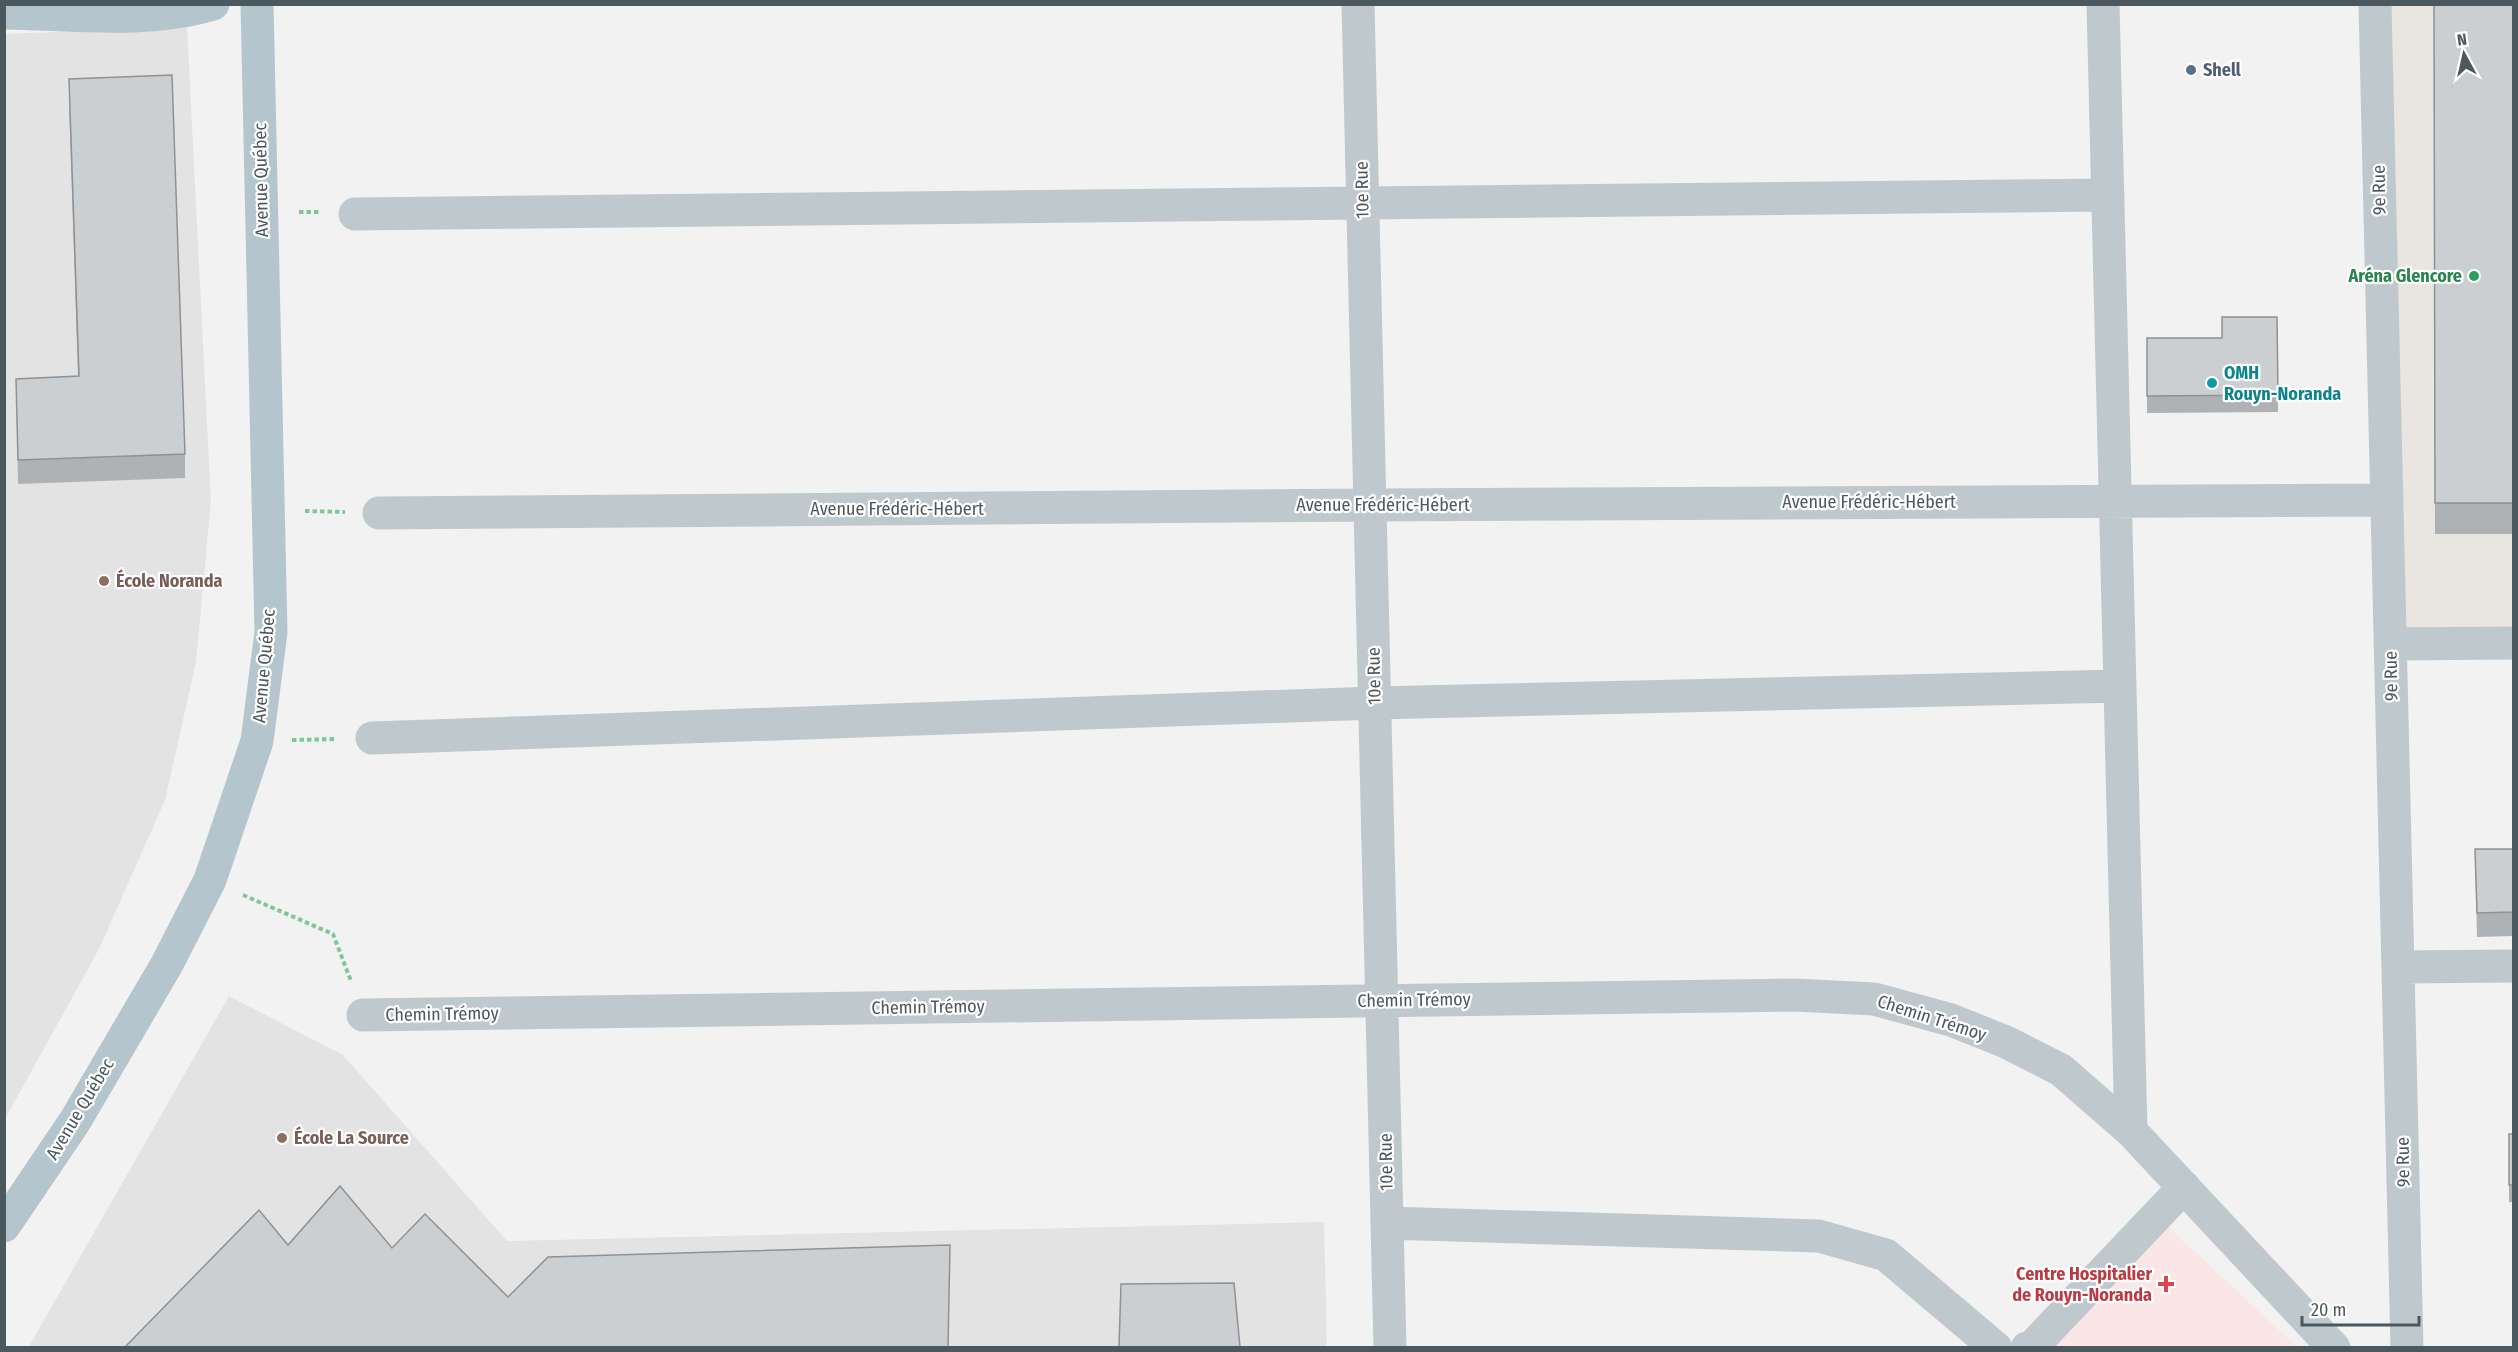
<svg xmlns="http://www.w3.org/2000/svg" width="2518" height="1352" font-family="'Fira Sans Condensed',sans-serif">
	<style>
		.commercial { fill: #e9e5e0 }
		.education { fill: #e4e3e3 }
		.medical { fill: #fae6e7 }
		.lines { fill: none; stroke-linecap: round; stroke-linejoin: round }
		.path { stroke: #80c798; stroke-width: 4; stroke-dasharray: 4.5 3; stroke-linecap: butt }
		.minor { stroke: #bfc8cc; stroke-width: 33 }
		.major { stroke: #b4c5cd; stroke-width: 33 }
		.wall { fill: #afb2b5 }
		.building { fill: #cccfd2; stroke: #8f9193; stroke-width: 1.5 }
		.service-dot { fill: #5c6f8a; stroke: #fff; stroke-width: 2 }
		.leisure-dot { fill: #2e9e5b; stroke: #fff; stroke-width: 2 }
		.culture-dot { fill: #0f9aa8; stroke: #fff; stroke-width: 2 }
		.education-dot { fill: #8d6e63; stroke: #fff; stroke-width: 2 }
		.health-dot { fill: #e0444e; stroke: #fff; stroke-width: 2 }
		.labels { text-anchor: middle; dominant-baseline: central; stroke-width: 4.5; stroke-linejoin: round; paint-order: stroke }
		.service-label { font-size: 18px; font-weight: bold; fill: #4e5e75; stroke: #fff; text-anchor: start }
		.street-label { font-size: 18px; fill: #4b585d; stroke: #fff }
		.leisure-label { font-size: 18px; font-weight: bold; fill: #27864d; stroke: #fff; text-anchor: end }
		.culture-label { font-size: 18px; font-weight: bold; fill: #0d838f; stroke: #fff; text-anchor: start }
		.education-label { font-size: 18px; font-weight: bold; fill: #785e54; stroke: #fff; text-anchor: start }
		.health-label { font-size: 18px; font-weight: bold; fill: #be3a42; stroke: #fff; text-anchor: end }
	</style>
	<rect width="100%" height="100%" fill="#f3f2f2"/>
	<path class="commercial" d="M 2375,5 L 2513,5 L 2513,643 L 2390,644 Z"/>
	<path class="education" d="M 187,27 L 211,501 L 196,662 L 165,800 L 99,949 L 5,1119 L 5,34 Z
		M 229,996 L 343,1055 L 507,1241 L 1324,1222 L 1327,1347 L 28,1348 Z"/>
	<path class="medical" d="M 2161,1220 L 2297,1347 L 2048,1348 Z"/>
	<g class="lines">
		<path class="path" d="M 299,212 L 321,212
			M 305,511 L 345,512
			M 292,740 L 336,739
			M 243,895 L 333,934 L 351,981"/>
		<path class="minor" d="M 1358,4 L 1390,1348
			M 2103,4 L 2131,1131
			M 2375,4 L 2407,1348
			M 355,214 L 2108,195
			M 379,513 L 1370,505 L 2387,500
			M 2390,644 L 2514,643
			M 372,738 L 1375,703 L 2120,686
			M 2398,967 L 2514,966
			M 363,1015 L 1794,995 L 1874,999 L 1951,1020 L 2006,1042 L 2061,1070 L 2131,1131 L 2334,1348
			M 1387,1223 L 1819,1236 L 1886,1255 L 1996,1348
			M 2027,1348 L 2033,1346 L 2184,1187"/>
		<path class="major" d="M 4,13 C 73,14 147,24 213,4
			M 4,1226 L 75,1121 L 167,964 L 210,880 L 257,741 L 271,632 L 257,4"/>
	</g>
	<path class="wall" d="M 2434,4 L 2514,4 L 2514,534 L 2435,534 Z
		M 69,79 L 185,454 L 185,478 L 18,484 L 16,379 L 78,376 L 69,103 Z
		M 2277,317 L 2278,412 L 2147,413 L 2147,338 L 2222,338 Z
		M 2475,849 L 2514,849 L 2514,936 L 2477,937 Z
		M 2509,1134 L 2514,1134 L 2514,1202 L 2509,1202 Z"/>
	<path class="building" d="M 2434,4 L 2514,4 L 2514,503 L 2435,503 Z
		M 172,75 L 185,454 L 18,460 L 16,379 L 79,376 L 69,79 Z
		M 2222,317 L 2277,317 L 2278,395 L 2147,396 L 2147,338 L 2222,338 Z
		M 2475,849 L 2514,849 L 2514,912 L 2477,913 Z
		M 2509,1134 L 2514,1134 L 2514,1185 L 2509,1185 Z
		M 340,1186 L 392,1248 L 425,1214 L 508,1297 L 548,1257 L 950,1245 L 948,1347 L 125,1347 L 259,1210 L 288,1245 Z
		M 1234,1283 L 1240,1347 L 1119,1347 L 1121,1284 Z"/>
	<circle class="service-dot" cx="2191" cy="70" r="6"/>
	<circle class="leisure-dot" cx="2474" cy="276" r="6"/>
	<circle class="culture-dot" cx="2212" cy="383" r="6"/>
	<g class="education-dot">
		<circle cx="104" cy="581" r="6"/>
		<circle cx="282" cy="1138" r="6"/>
	</g>
	<path class="health-dot" d="M2163 1275h6v6h6v6h-6v6h-6v-6h-6v-6h6z"/>
	<g class="labels">
		<g class="service-label">
			<text x="2203" y="70">Shell</text>
		</g>
		<g class="street-label">
			<text transform="translate(261 180) rotate(-91)">Avenue Québec</text>
			<text transform="translate(1362 190) rotate(-91)">10e Rue</text>
			<text transform="translate(2379 190) rotate(-91)">9e Rue</text>
			<text x="1869" y="502">Avenue Frédéric-Hébert</text>
			<text x="1383" y="505">Avenue Frédéric-Hébert</text>
			<text x="897" y="509">Avenue Frédéric-Hébert</text>
			<text transform="translate(264 666) rotate(-85)">Avenue Québec</text>
			<text transform="translate(1374 676) rotate(-91)">10e Rue</text>
			<text transform="translate(2391 676) rotate(-91)">9e Rue</text>
			<text transform="translate(1414 1000) rotate(-1)">Chemin Trémoy</text>
			<text transform="translate(928 1007) rotate(-1)">Chemin Trémoy</text>
			<text transform="translate(442 1014) rotate(-1)">Chemin Trémoy</text>
			<text transform="translate(1932 1018) rotate(18)">Chemin Trémoy</text>
			<text transform="translate(80 1109) rotate(-59)">Avenue Québec</text>
			<text transform="translate(1386 1162) rotate(-91)">10e Rue</text>
			<text transform="translate(2403 1162) rotate(-91)">9e Rue</text>
		</g>
		<g class="leisure-label">
			<text x="2462" y="276">Aréna Glencore</text>
		</g>
		<g class="culture-label">
			<text x="2224" y="373">OMH<tspan x="2224" dy="21">Rouyn-Noranda</tspan></text>
		</g>
		<g class="education-label">
			<text x="116" y="581">École Noranda</text>
			<text x="294" y="1138">École La Source</text>
		</g>
		<g class="health-label">
			<text x="2152" y="1274">Centre Hospitalier<tspan x="2152" dy="21">de Rouyn-Noranda</tspan></text>
		</g>
	</g>
	<rect width="2518" height="1352" fill="none" stroke="#4b585d" stroke-width="12"/>
	<g transform="translate(2464 54) rotate(352)" stroke="#ffffff" stroke-width="4.5" paint-order="stroke">
	<path d="M0-4.5L10 22L0 15L-10 22Z" fill="#4b585d"/>
	<text y="-9" font-size="16" font-weight="bold" text-anchor="middle" fill="#4b585d">N</text>
	</g>
	<path d="M2302 1316v9h117v-9" fill="none" stroke="#4b585d" stroke-width="3"/>
	<text x="2311" y="1316" font-size="18" fill="#4b585d" stroke="#ffffff" stroke-width="4.5" paint-order="stroke">20 m</text>
</svg>
